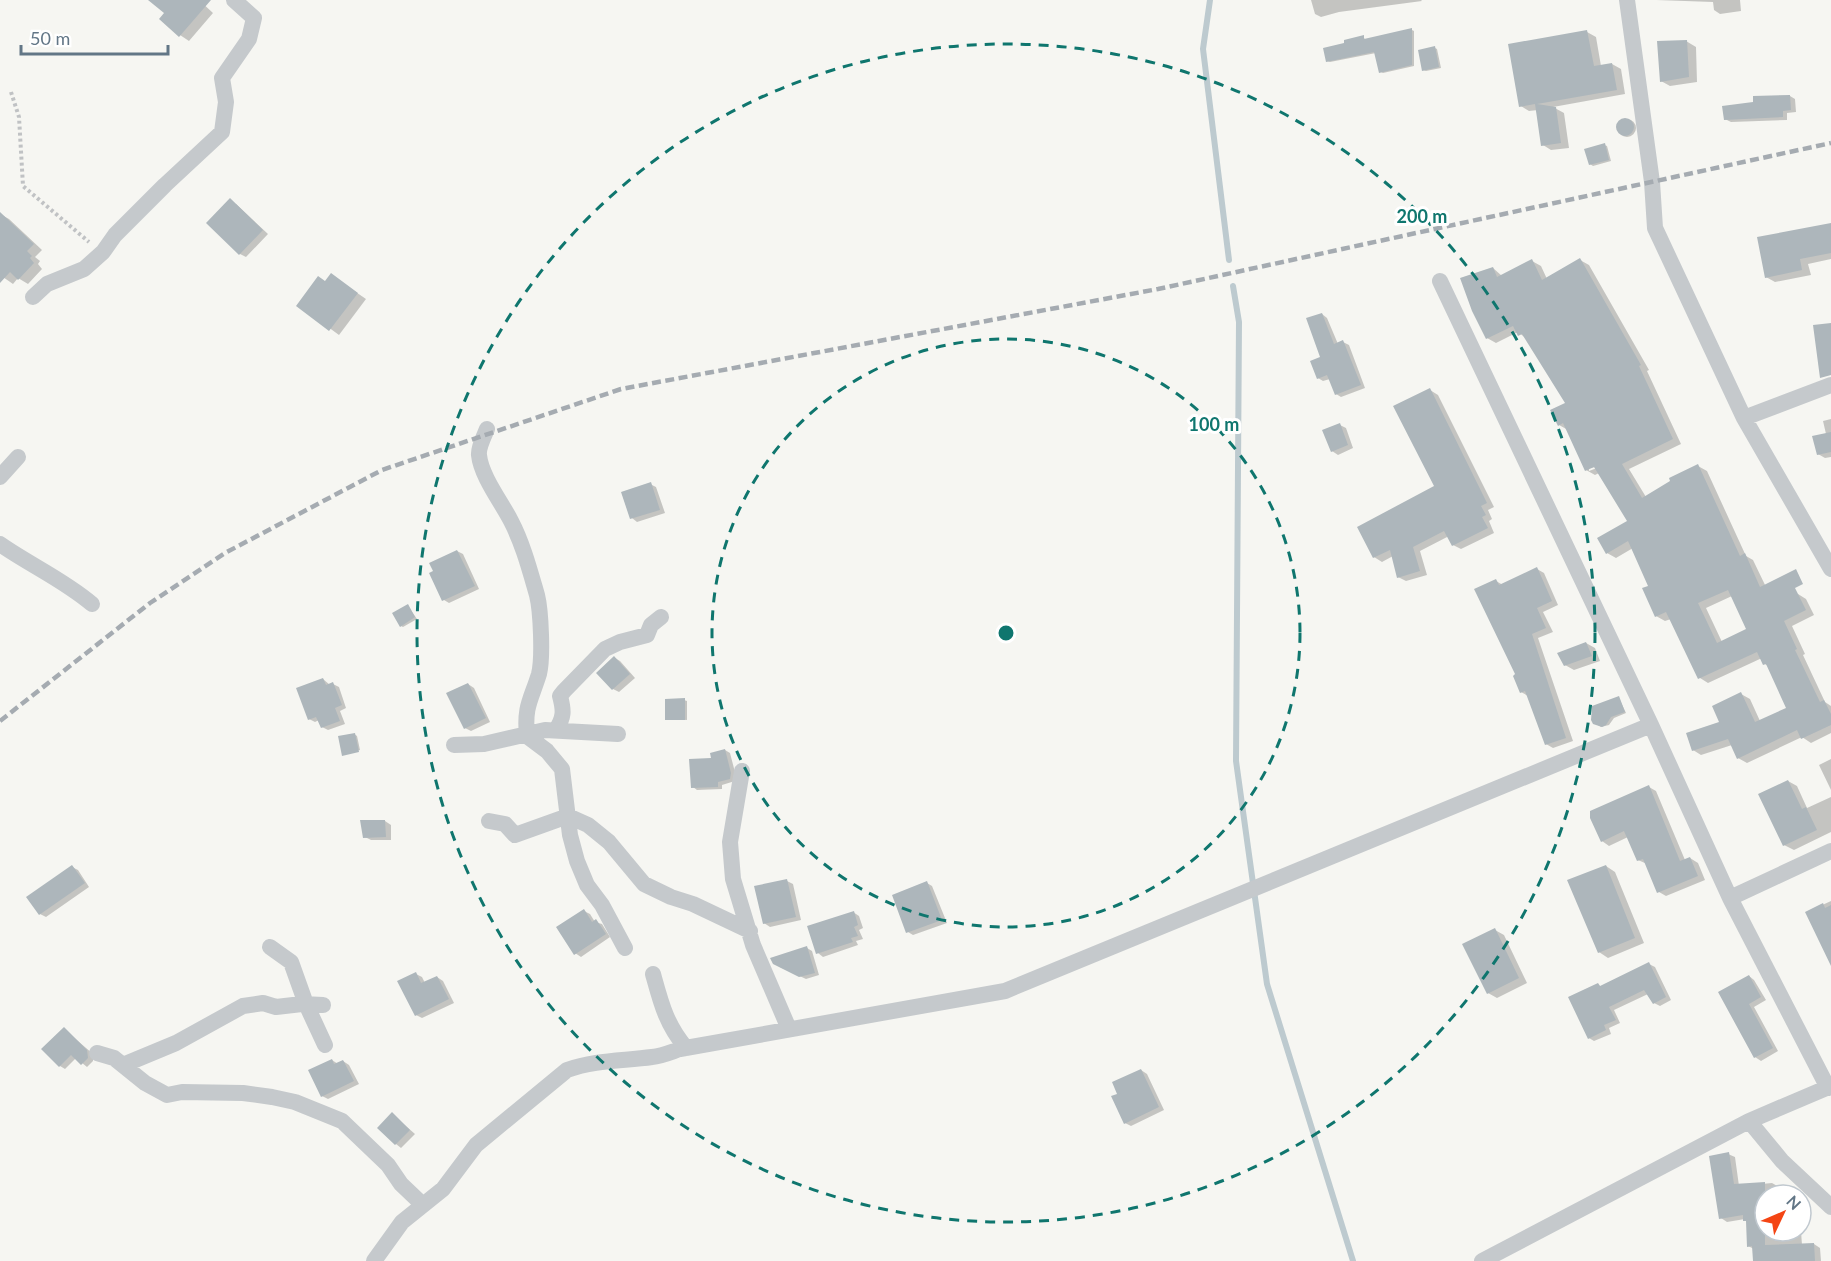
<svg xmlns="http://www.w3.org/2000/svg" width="1831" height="1261" font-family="Lato,sans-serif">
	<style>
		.shadow { fill: #0003; fill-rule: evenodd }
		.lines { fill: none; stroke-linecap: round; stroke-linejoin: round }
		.stream { stroke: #bdcacf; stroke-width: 6 }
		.building { fill: #adb6bb; fill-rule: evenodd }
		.path { stroke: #c0c2c4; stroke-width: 4; stroke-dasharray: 3 3; stroke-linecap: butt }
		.street { stroke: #c5c9cc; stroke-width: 16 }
		.rail { stroke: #a5abb1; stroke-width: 4.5; stroke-dasharray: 9 4.5; stroke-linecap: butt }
		.ring { fill: none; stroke: #0f766e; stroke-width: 3; stroke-dasharray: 10 8 }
		.centre { fill: #0f766e; stroke: #fff; stroke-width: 3 }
		.ring-label { font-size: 18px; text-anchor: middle; font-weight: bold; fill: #0f766e; stroke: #fff; stroke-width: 6; stroke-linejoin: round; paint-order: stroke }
	</style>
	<rect width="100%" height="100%" fill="#f6f6f2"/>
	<path class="shadow" d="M 150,0 L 199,0 L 213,13 L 189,41 L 180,35 L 166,13 Z
		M 1311,0 L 1421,0 L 1422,1 L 1339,12 L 1321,17 L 1315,14 Z
		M 1656,0 L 1740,0 L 1741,11 L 1720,14 L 1714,10 L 1713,2 Z
		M 1412,30 L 1414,31 L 1414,66 L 1383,73 L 1381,72 L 1376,53 L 1330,62 L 1327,61 L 1363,37 L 1366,40 Z
		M 1587,32 L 1596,37 L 1601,66 L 1612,64 L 1621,69 L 1625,94 L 1553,107 L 1564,113 L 1569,148 L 1551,150 L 1543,145 L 1538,110 L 1529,111 L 1521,106 Z
		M 1686,41 L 1696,47 L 1697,82 L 1670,86 L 1661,81 Z
		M 1435,48 L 1437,49 L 1441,68 L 1426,71 L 1423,70 Z
		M 1790,96 L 1795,99 L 1796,112 L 1787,113 L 1787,120 L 1731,122 L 1725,119 Z
		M1618 128a9 9 0 1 1 18 0a9 9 0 1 1-18 0Z
		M 1604,145 L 1607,146 L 1611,161 L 1593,166 L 1590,164 Z
		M 236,204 L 268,234 L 246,257 L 240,254 Z
		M 0,214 L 9,219 L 42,250 L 35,257 L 40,261 L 38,264 L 42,269 L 28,284 L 18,278 L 13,284 L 0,275 Z
		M 1831,230 L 1831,259 L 1808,264 L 1811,275 L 1775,282 L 1766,277 Z
		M 1580,260 L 1589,265 L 1649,370 L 1647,371 L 1681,444 L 1629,469 L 1646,497 L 1698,466 L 1707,471 L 1746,556 L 1753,560 L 1766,587 L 1798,594 L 1806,599 L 1814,615 L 1792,626 L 1805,654 L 1803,655 L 1825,702 L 1831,706 L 1831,733 L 1811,743 L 1802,737 L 1747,763 L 1738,758 L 1732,745 L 1701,755 L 1693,750 L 1721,723 L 1741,694 L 1750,699 L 1760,721 L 1788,708 L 1768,666 L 1765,664 L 1762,658 L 1708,683 L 1700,678 L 1671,619 L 1665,621 L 1656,616 L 1650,586 L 1633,548 L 1616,558 L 1607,553 L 1629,521 L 1599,473 L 1595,475 L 1586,470 L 1568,430 L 1559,425 L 1567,404 L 1527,339 L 1518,332 L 1496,343 L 1487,338 L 1493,268 L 1502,276 L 1532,261 L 1541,266 L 1547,279 ZM 1602,466 L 1589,471 L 1589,468 ZM 1732,596 L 1748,629 L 1722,642 L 1706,608 Z
		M 331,275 L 366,299 L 339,335 L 298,305 L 326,282 Z
		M 1322,314 L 1327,318 L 1338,344 L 1343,342 L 1349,345 L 1365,388 L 1341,397 L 1336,394 L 1330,379 L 1323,381 L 1318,378 L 1322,358 Z
		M 1430,390 L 1438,395 L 1494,507 L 1488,510 L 1492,519 L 1489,521 L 1494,533 L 1461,549 L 1453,545 L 1449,536 L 1420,551 L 1427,575 L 1406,581 L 1398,577 L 1393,556 L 1382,562 L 1374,557 L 1436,487 Z
		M 1831,419 L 1831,457 L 1825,458 L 1818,454 L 1826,434 L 1823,421 Z
		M 1340,425 L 1346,428 L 1353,448 L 1338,455 L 1332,451 Z
		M 650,484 L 656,487 L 665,513 L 637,522 L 632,518 Z
		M 457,551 L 463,554 L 479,589 L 449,603 L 444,600 Z
		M 1537,569 L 1544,573 L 1558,605 L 1543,612 L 1553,632 L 1538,638 L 1573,741 L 1553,748 L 1546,744 L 1528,696 L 1521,692 L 1496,581 L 1503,585 Z
		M 408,606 L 417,619 L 403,627 L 401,626 Z
		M 1586,643 L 1595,648 L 1600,661 L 1574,670 L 1565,665 Z
		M 615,658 L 620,661 L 635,678 L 619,692 L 613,689 Z
		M 323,679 L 330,685 L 333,684 L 339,687 L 346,708 L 340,711 L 345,724 L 328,730 L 322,727 L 319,720 L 315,722 L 309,719 Z
		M 468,684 L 474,688 L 490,722 L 471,731 L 465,728 Z
		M 1619,698 L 1626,713 L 1614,718 L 1609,725 L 1601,727 L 1598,725 Z
		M 684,700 L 687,701 L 687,720 L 667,719 Z
		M 354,734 L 357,736 L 360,750 L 344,754 Z
		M 725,750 L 730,753 L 736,776 L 735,781 L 722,785 L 722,789 L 697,790 L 693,787 L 713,759 Z
		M 1831,759 L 1831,790 L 1819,765 Z
		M 1788,781 L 1797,786 L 1807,808 L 1831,797 L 1831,832 L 1794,850 L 1784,845 Z
		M 1649,787 L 1656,791 L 1685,860 L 1690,858 L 1698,863 L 1705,880 L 1666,896 L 1659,892 L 1647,864 L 1638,860 L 1628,837 L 1609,846 L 1602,841 Z
		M 385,821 L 391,825 L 391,840 L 371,840 L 365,837 Z
		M 1606,866 L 1615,872 L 1644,943 L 1608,958 L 1599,952 Z
		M 72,867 L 78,870 L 89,887 L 46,917 L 40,914 Z
		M 787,881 L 793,884 L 801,920 L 770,927 L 764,923 Z
		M 927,883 L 932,886 L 947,923 L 913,935 L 908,932 Z
		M 1831,901 L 1831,948 L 1807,912 Z
		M 584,911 L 590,914 L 595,922 L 602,924 L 610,937 L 581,957 L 575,953 Z
		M 853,912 L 859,916 L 863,928 L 859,930 L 863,939 L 856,941 L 858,945 L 823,957 L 818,953 Z
		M 1495,930 L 1504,935 L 1527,983 L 1497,998 L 1488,993 Z
		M 807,948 L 812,951 L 819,975 L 806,979 L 780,967 Z
		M 1649,964 L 1655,967 L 1671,1000 L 1660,1006 L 1654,1003 L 1648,994 L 1614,1010 L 1620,1023 L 1609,1028 L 1611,1034 L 1594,1041 L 1589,1038 L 1598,985 L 1602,987 Z
		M 416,974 L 422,977 L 425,983 L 437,977 L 443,981 L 454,1003 L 422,1018 L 416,1015 Z
		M 1749,976 L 1754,980 L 1766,1000 L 1754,1007 L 1778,1051 L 1761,1061 L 1755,1057 L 1720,993 Z
		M 64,1029 L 93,1054 L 93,1061 L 87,1067 L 76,1058 L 65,1069 L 60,1066 Z
		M 332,1060 L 338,1064 L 343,1061 L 349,1065 L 359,1084 L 328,1099 L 322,1096 Z
		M 1141,1070 L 1147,1074 L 1164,1110 L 1131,1126 L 1125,1123 L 1119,1095 Z
		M 392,1114 L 415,1134 L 401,1148 L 396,1144 Z
		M 1728,1154 L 1735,1157 L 1739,1186 L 1772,1183 L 1779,1187 L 1779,1192 L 1792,1191 L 1798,1195 L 1765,1195 L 1765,1231 L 1801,1231 L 1802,1245 L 1814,1244 L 1820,1248 L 1821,1261 L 1754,1261 L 1754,1249 L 1748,1246 L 1747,1222 L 1745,1219 L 1727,1222 L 1721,1218 Z"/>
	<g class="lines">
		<path class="stream" d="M 1210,0 L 1203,49 L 1229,260
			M 1233,286 L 1239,322 L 1236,761 L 1267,984 L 1353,1261"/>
	</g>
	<path class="building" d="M 148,0 L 211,0 L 179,37 L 159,19 L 164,13 Z
		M 1412,28 L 1412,65 L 1379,73 L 1374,52 L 1326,62 L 1323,48 L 1344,43 L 1344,40 L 1364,35 L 1364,39 Z
		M 1587,30 L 1594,66 L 1612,63 L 1617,90 L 1537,104 L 1556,107 L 1561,143 L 1541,146 L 1535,104 L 1519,107 L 1508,44 Z
		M 1687,40 L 1689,77 L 1660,82 L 1657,41 Z
		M 1435,46 L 1439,67 L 1422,71 L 1418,50 Z
		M 1790,95 L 1791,110 L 1783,111 L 1783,117 L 1724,120 L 1722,106 L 1753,102 L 1753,96 Z
		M1616 127a9 9 0 1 1 18 0a9 9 0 1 1-18 0Z
		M 1605,143 L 1609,160 L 1589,165 L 1584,149 Z
		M 230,198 L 263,230 L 239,255 L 206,223 Z
		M 0,212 L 34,244 L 27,251 L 32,256 L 30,258 L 34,263 L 18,280 L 10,272 L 0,283 Z
		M 1831,223 L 1831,253 L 1800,259 L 1802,270 L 1765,278 L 1757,237 Z
		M 1580,258 L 1641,365 L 1639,366 L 1673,439 L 1622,464 L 1642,498 L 1670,481 L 1669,478 L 1698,464 L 1740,556 L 1745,553 L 1760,587 L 1796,569 L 1803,584 L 1795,588 L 1806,610 L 1784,621 L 1797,649 L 1795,650 L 1820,702 L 1824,700 L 1831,714 L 1831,725 L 1801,739 L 1797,730 L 1737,759 L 1728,739 L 1692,751 L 1686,733 L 1719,722 L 1712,706 L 1741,692 L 1755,722 L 1786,708 L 1766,664 L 1763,665 L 1757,652 L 1698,679 L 1666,612 L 1655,617 L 1642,588 L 1648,586 L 1628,541 L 1606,554 L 1597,538 L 1627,521 L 1594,467 L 1585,471 L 1563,423 L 1558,426 L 1550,410 L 1565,403 L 1522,334 L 1518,336 L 1513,326 L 1486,339 L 1472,311 L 1460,278 L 1493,267 L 1497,277 L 1532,259 L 1542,280 ZM 1728,590 L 1746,629 L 1717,643 L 1698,603 Z
		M 331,273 L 358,293 L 329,331 L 296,306 L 318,276 L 325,281 Z
		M 1322,313 L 1334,344 L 1343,340 L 1361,385 L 1335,395 L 1327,375 L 1317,379 L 1310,361 L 1320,357 L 1306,318 Z
		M 1831,323 L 1831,375 L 1820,378 L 1813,325 Z
		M 1430,388 L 1487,503 L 1481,506 L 1486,515 L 1482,517 L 1488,528 L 1452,546 L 1444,531 L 1413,547 L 1420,571 L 1397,578 L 1390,550 L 1373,558 L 1357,527 L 1434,486 L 1393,406 Z
		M 1340,423 L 1348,445 L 1331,452 L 1322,430 Z
		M 1831,432 L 1831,452 L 1817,455 L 1812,436 Z
		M 651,482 L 660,510 L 630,519 L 621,492 Z
		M 457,550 L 475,586 L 442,601 L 429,573 L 433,571 L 429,563 Z
		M 1537,567 L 1552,601 L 1537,608 L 1546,628 L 1532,634 L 1566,738 L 1545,745 L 1525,691 L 1520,693 L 1513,676 L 1515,674 L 1474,589 L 1496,579 L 1499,585 Z
		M 408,604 L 415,617 L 400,627 L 392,613 Z
		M 1586,642 L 1592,656 L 1564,666 L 1557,653 Z
		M 614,656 L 630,674 L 612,690 L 596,673 Z
		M 323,678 L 326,685 L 333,682 L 342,705 L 335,708 L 340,721 L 321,728 L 316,717 L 308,720 L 296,688 Z
		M 468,683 L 486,718 L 464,729 L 446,693 Z
		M 1619,696 L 1625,712 L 1611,717 L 1606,725 L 1602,727 L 1593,724 L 1591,720 L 1592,706 Z
		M 685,698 L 685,720 L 665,720 L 665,699 Z
		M 355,733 L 359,752 L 342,756 L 338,736 Z
		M 725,749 L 731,773 L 730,779 L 718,782 L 718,787 L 691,788 L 689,759 L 711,758 L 710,753 Z
		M 1788,780 L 1802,809 L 1806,807 L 1817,830 L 1783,846 L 1758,794 Z
		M 1649,785 L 1680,861 L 1690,857 L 1698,876 L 1657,893 L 1643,859 L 1637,861 L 1624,831 L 1601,842 L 1590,818 L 1590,811 Z
		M 360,820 L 385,820 L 386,837 L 363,838 Z
		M 72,865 L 85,883 L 39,915 L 26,897 Z
		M 1606,865 L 1635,938 L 1598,953 L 1567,880 Z
		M 787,879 L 796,917 L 763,924 L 754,886 Z
		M 927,881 L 942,920 L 906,933 L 892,895 Z
		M 1823,903 L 1825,908 L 1831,905 L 1831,966 L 1805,912 Z
		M 584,909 L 592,922 L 596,919 L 606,934 L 574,955 L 556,927 Z
		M 854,911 L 858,925 L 854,927 L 858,936 L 851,938 L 853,942 L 816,954 L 807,926 Z
		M 1495,928 L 1519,978 L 1487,994 L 1462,944 Z
		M 807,946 L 815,973 L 799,977 L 773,964 L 770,958 Z
		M 1649,962 L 1666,997 L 1653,1004 L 1644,990 L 1609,1007 L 1616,1020 L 1604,1025 L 1606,1030 L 1588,1039 L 1568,997 L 1598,983 L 1600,986 Z
		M 416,972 L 421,983 L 437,976 L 449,999 L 415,1016 L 397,981 Z
		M 1749,975 L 1761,997 L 1749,1004 L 1773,1048 L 1754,1058 L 1718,992 Z
		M 64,1027 L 87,1050 L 88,1058 L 81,1065 L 71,1055 L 59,1067 L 41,1049 Z
		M 332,1059 L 334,1064 L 343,1060 L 354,1081 L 321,1097 L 308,1070 Z
		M 1141,1069 L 1159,1107 L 1124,1124 L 1111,1096 L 1117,1094 L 1112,1082 Z
		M 392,1112 L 410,1130 L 395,1145 L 377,1128 Z
		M 1729,1152 L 1734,1184 L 1765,1182 L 1765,1245 L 1814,1243 L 1815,1261 L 1753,1261 L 1752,1246 L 1747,1247 L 1746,1221 L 1743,1221 L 1743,1215 L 1719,1219 L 1709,1156 Z"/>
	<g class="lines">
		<path class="path" d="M 11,92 L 19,117 L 23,186 L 89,242"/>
		<path class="street" d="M 1627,0 L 1652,182 L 1655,228 L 1744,418 L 1831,569
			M 1440,281 L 1651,725 L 1730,898 L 1831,851
			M 33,297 L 47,284 L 84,269 L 103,252 L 115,235 L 165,185 L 222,132 L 226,102 L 222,78 L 249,39 L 254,18 L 234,0
			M 1744,418 L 1831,385
			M 487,429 C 484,436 478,448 479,455 C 481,476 502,503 511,521 C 523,544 530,571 537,595 C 541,611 543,658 539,674 C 531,700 524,706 527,736 L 547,751 L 562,769 L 570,835 L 577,861 L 587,885 L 602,905 L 625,948
			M 0,477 L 18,457
			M 0,544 C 30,565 64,580 92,604
			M 556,730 C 564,717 564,711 560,696 L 564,691 L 605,649 L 620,642 L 647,635 L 651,625 L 661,617
			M 454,745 L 484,744 L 545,730 L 618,734
			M 742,771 L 730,842 L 733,879 L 753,945 L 789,1029
			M 489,821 L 505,824 L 515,835 L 568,816 L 588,825 L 609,842 L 644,884 L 671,897 L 693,904 L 750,931
			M 1730,898 L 1828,1088
			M 270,947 L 291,962 L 306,1004 L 325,1045
			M 653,974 C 661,1003 666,1024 686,1048
			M 97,1053 L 114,1058 L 145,1083 L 167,1095 L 182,1092 L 243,1093 L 272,1097 L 295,1102 L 342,1121 L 388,1165 L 401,1184 L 423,1205
			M 123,1065 L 176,1043 L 243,1006 L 263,1003 L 276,1007 L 302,1004 L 323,1005
			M 1831,1086 L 1749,1121 L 1782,1161 L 1831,1207
			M 374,1261 L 402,1222 L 443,1189 L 476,1145 L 567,1070 C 595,1060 623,1061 652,1057 C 662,1056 671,1052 680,1049 L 1005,991 L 1651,725
			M 1482,1261 L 1749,1121"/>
		<path class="rail" d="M 0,721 L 150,603 L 225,553 L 382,470 L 621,389 L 1158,289 L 1831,143"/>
	</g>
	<g class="ring">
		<circle cx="1006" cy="633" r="294"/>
		<circle cx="1006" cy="633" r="589"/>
	</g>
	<circle cx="1006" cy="633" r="9" class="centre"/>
	<g class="ring-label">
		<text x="1422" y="223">200 m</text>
		<text x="1214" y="431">100 m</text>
	</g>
	<g transform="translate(1783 1213) rotate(46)"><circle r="28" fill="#ffffff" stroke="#c0c8cf" stroke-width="1.5"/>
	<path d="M0-4.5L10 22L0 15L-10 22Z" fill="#f44514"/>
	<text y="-9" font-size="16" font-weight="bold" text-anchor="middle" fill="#627686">N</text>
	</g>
	<path d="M21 45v9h147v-9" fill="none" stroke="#627686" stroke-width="3"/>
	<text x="30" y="45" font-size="18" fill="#627686" stroke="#ffffff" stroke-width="4.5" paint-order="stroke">50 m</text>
</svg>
